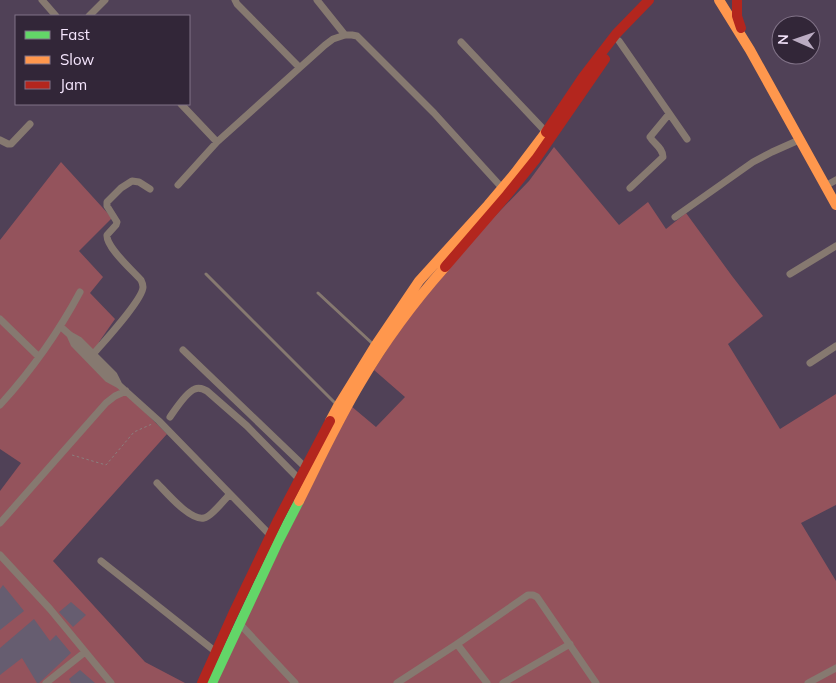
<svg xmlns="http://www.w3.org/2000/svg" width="836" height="683" font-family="Mulish,sans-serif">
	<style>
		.green { fill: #94535c }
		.building { fill: #665d70 }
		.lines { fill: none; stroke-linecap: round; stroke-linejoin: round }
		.path { stroke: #8a7f7e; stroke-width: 1; stroke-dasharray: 2.5 2.5; stroke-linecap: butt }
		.lane { stroke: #867970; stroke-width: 3 }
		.street { stroke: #867970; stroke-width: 7 }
		.fast { stroke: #63d668; stroke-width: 10 }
		.slow { stroke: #ff974d; stroke-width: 10 }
		.jam { stroke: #b3261e; stroke-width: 10 }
	</style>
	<rect width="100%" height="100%" fill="#504157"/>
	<path class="green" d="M 554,147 L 619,225 L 648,202 L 666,229 L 686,213 L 732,276 L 763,316 L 728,344 L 780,429 L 836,394 L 836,505 L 801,523 L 836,581 L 836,683 L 216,683 L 249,611 L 351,406 L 376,427 L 405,397 L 374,370 L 420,298 L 466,246 L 529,181 Z
		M 61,162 L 112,218 L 79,251 L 103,277 L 90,293 L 115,319 L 99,342 L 97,357 L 102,370 L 167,434 L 53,561 L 145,662 L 185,683 L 0,683 L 0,491 L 21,463 L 0,449 L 0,240 Z"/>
	<path class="building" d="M 3,585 L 24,611 L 0,630 L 0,589 Z
		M 71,602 L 86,615 L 73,627 L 59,612 Z
		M 34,619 L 50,641 L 56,635 L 71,653 L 39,683 L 37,683 L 22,658 L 0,675 L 0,648 Z
		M 80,670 L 95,683 L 71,683 L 69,679 Z"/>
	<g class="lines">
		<path class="path" d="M 72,455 L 106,465 L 134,432 L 152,424"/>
		<path class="lane" d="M 206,274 L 337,405
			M 318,293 L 374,345"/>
		<path class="street" d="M 42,0 L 56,16
			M 235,0 L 237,4 L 299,67
			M 317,0 L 345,35
			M 89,16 L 105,0
			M 619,41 L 687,139
			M 461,42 L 546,132
			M 181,104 L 217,142
			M 0,140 L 8,144 L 11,144 L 30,124
			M 178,185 L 217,142 L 325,45 L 333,39 L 345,35 L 352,35 L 357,36 L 434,113 L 504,190
			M 825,186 L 836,180
			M 630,188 L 663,157 C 663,148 654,144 650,137 L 669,114
			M 675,217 L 753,162 L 772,152 L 799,140
			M 790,274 L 836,246
			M 0,319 L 39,357
			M 60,326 L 70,335 L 79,340 L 114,375 L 119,385
			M 70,335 L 74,344 L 108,379 L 119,385 L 159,421 L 272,537
			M 183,350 L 305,467
			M 89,359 C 99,347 143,300 143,287 C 143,284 142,282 141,280 C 132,270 106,247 107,235 L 116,225 L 117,222 L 107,206 L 107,202 L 121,188 L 132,181 L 139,182 L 150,189
			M 810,363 L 836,346
			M 0,405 C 31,371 58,333 80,292
			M 170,417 C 175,410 186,392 195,389 C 199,387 203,389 207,391 L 247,426 L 299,479
			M 157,483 C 166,492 190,521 204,518 C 211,517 224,500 230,494
			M 0,523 L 106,403 L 115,396 L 126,391
			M 0,555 L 50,609 L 111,683
			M 101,561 L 216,652
			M 239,623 L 295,683
			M 457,644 L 528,595 L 533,595 L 537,597 L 596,683
			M 46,683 L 85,652
			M 397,683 L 457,644 L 487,683
			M 503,683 L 570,644
			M 808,683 L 836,668"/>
		<path class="fast" d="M 212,683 L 278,542 L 299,501"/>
		<path class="slow" d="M 719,0 L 750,50 L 836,205
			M 330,421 L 338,406 L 375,346 L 419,281 L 488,205 L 515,173 L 546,132
			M 299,501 C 319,461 338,420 361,382 C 385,341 414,302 445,267"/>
		<path class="jam" d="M 737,0 L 737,16 L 741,28
			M 546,132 L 583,77 L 616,34 L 649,0
			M 445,267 L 507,195 L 536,159 L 605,59
			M 202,683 L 233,614 L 278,520 L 330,421"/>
	</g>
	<rect x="15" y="15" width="175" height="90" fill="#322638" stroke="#807287"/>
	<rect x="25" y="31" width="25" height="8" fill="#63d668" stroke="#807287"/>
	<text x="60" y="40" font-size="15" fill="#f5e5fd">Fast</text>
	<rect x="25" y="56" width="25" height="8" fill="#ff974d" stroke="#807287"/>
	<text x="60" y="65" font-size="15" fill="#f5e5fd">Slow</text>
	<rect x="25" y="81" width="25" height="8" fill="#b3261e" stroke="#807287"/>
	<text x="60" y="90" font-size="15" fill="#f5e5fd">Jam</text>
	<g transform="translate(796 40) rotate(272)"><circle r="24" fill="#322638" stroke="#807287"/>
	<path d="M0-4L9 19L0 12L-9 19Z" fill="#bbacc3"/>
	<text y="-8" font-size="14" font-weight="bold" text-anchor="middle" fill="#f5e5fd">N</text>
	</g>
</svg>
